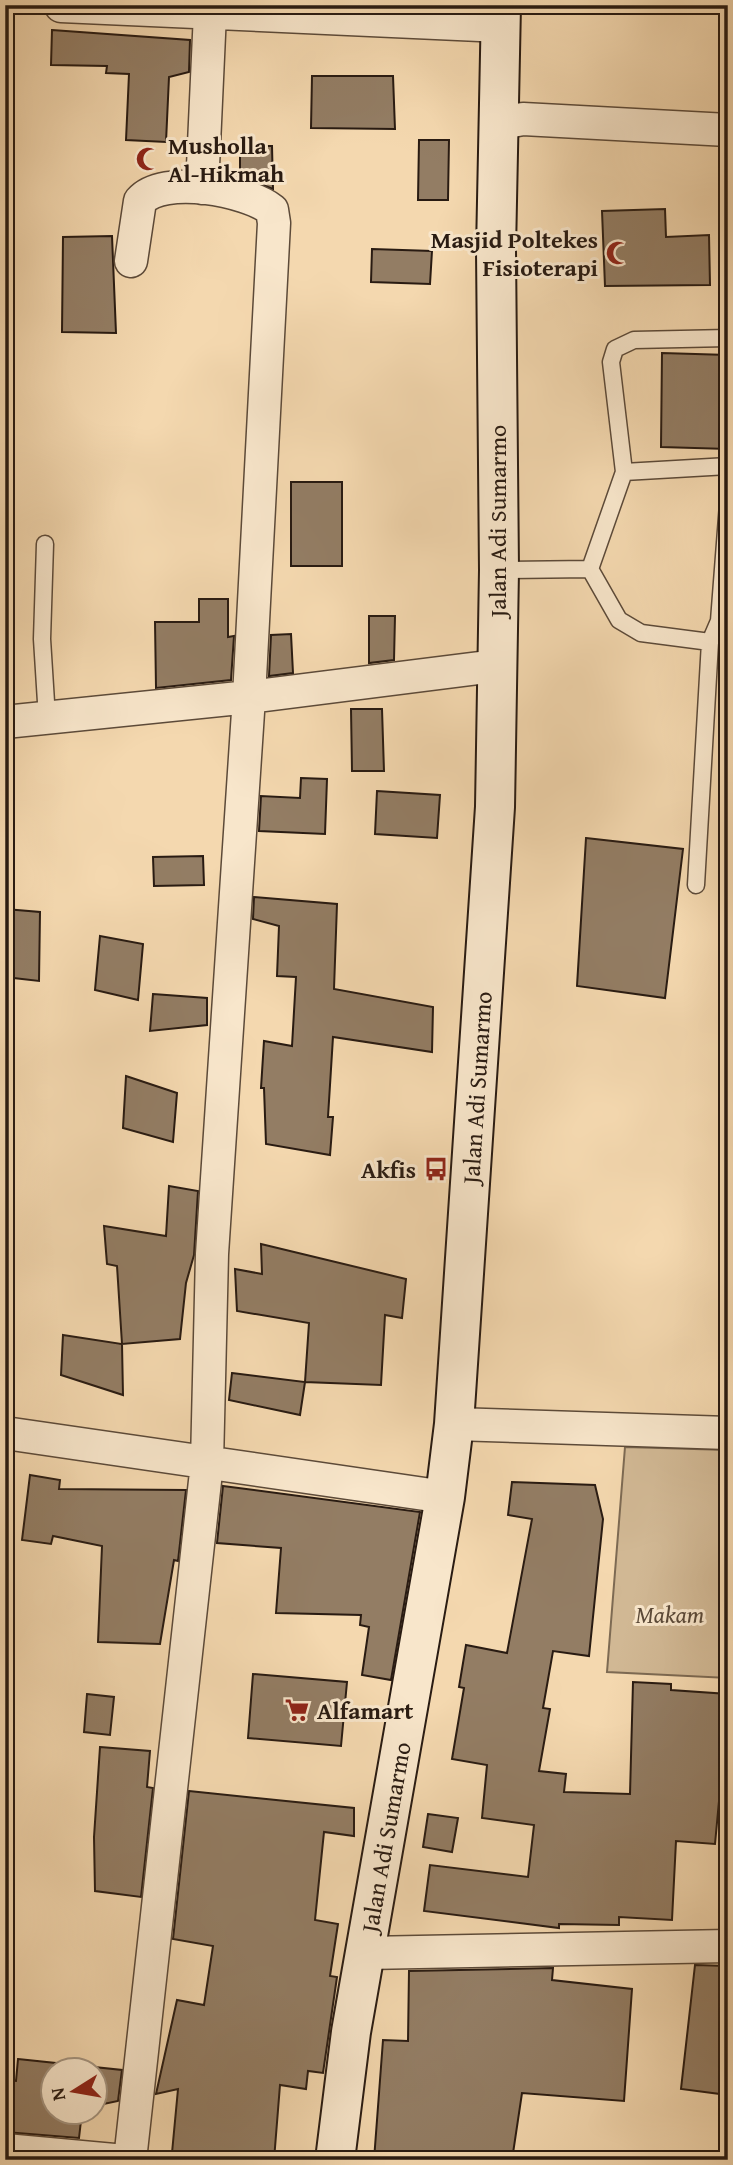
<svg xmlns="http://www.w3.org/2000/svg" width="733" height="2165" font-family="'Gentium Book Plus',serif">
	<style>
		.green { fill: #d1b894; stroke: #7d6a53; stroke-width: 2 }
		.building { fill: #937d64; stroke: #291b12; stroke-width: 2 }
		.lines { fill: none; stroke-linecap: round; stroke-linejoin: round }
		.service-casing { stroke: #5c4a39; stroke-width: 19 }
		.minor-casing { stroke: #5c4a39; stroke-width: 35 }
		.secondary-casing { stroke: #291b12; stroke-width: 42 }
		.service { stroke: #f8e6cb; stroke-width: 16 }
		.minor { stroke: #f8e6cb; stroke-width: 32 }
		.secondary { stroke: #f8e6cb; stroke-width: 38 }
		.labels { text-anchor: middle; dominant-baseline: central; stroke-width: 6; stroke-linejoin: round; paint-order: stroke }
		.poi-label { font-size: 24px; font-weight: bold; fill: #291b12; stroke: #f8e6cb; text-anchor: start }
		.street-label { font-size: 24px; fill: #291b12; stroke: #f8e6cb }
		.park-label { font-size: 24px; font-style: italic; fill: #5b4a39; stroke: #f8e6cb }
	</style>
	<rect width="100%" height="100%" fill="#f4d8af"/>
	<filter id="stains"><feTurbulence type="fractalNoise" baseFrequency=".00286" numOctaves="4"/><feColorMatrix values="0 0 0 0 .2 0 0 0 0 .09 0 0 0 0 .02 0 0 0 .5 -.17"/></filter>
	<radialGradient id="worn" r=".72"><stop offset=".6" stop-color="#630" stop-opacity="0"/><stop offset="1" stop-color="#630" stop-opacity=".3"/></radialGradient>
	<path class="green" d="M 625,1447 L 728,1450 L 728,1678 L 607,1672 Z"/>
	<path class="building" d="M 52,30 L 190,40 L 189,72 L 169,77 L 166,142 L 126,140 L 129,74 L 106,73 L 107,66 L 51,65 Z
		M 312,76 L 393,76 L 395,129 L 311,128 Z
		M 419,140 L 449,140 L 448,200 L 418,200 Z
		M 240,146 L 272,146 L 273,189 L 240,176 Z
		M 665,209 L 666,237 L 709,235 L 710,285 L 605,286 L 602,211 Z
		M 112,236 L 116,333 L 62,332 L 63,237 Z
		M 372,249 L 432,251 L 430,284 L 371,282 Z
		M 662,353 L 728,355 L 728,449 L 661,447 Z
		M 291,482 L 342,482 L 342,566 L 291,566 Z
		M 199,599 L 228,599 L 228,637 L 234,636 L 231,680 L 156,688 L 155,622 L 199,622 Z
		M 369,616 L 395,616 L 394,660 L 369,663 Z
		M 291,634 L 293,673 L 269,676 L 271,635 Z
		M 351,709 L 382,709 L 384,771 L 352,771 Z
		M 301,778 L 327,779 L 325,834 L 259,831 L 261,796 L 300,798 Z
		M 377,791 L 440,795 L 437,838 L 375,834 Z
		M 586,838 L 683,849 L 665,998 L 577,986 Z
		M 203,856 L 204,885 L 154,886 L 153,857 Z
		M 254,897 L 337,904 L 334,989 L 433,1007 L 432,1052 L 333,1037 L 328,1117 L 333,1117 L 330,1155 L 266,1144 L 264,1088 L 261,1088 L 264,1041 L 292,1046 L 296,977 L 277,976 L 279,926 L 253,919 Z
		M 5,909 L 40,912 L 39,981 L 5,977 Z
		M 100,936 L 143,944 L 138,1000 L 95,990 Z
		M 153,994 L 207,998 L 207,1025 L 150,1031 Z
		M 126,1076 L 177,1093 L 173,1142 L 123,1128 Z
		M 169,1186 L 198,1191 L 194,1255 L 186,1283 L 180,1339 L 122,1344 L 117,1266 L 107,1264 L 104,1226 L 166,1236 Z
		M 261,1244 L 406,1279 L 402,1318 L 385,1315 L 381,1385 L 305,1382 L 309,1323 L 237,1311 L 235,1269 L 262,1274 Z
		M 63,1335 L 122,1344 L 123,1395 L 61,1375 Z
		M 232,1373 L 305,1382 L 300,1415 L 229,1400 Z
		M 30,1475 L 60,1480 L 59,1489 L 186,1490 L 178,1561 L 174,1560 L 160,1644 L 98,1642 L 102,1546 L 53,1536 L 51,1544 L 22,1540 Z
		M 512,1482 L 595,1485 L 603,1519 L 589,1656 L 553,1651 L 543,1708 L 550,1709 L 539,1771 L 566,1774 L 564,1792 L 630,1794 L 633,1682 L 671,1684 L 671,1690 L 728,1694 L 728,1737 L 725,1737 L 715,1844 L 676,1841 L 672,1920 L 619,1917 L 619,1925 L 559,1924 L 559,1928 L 424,1911 L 430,1865 L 528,1877 L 534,1825 L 482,1818 L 487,1765 L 452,1759 L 464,1688 L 459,1687 L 466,1645 L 507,1653 L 532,1519 L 508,1515 Z
		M 223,1486 L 420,1512 L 391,1680 L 362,1675 L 369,1627 L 360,1625 L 361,1615 L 276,1613 L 281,1548 L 217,1543 Z
		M 253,1674 L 347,1682 L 341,1746 L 248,1738 Z
		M 87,1694 L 114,1697 L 110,1735 L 84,1732 Z
		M 100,1747 L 150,1751 L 147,1787 L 153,1788 L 141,1897 L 95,1891 L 94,1837 Z
		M 189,1791 L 354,1808 L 354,1836 L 324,1832 L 315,1920 L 338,1924 L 330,1976 L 337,1977 L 323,2073 L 308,2071 L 306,2089 L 280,2085 L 274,2160 L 172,2153 L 178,2089 L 156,2094 L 177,2000 L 204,2005 L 213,1946 L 173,1939 Z
		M 428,1814 L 458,1818 L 452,1852 L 423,1847 Z
		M 695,1965 L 728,1966 L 728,2095 L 681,2089 Z
		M 553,1968 L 552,1980 L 632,1989 L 624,2101 L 522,2093 L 512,2160 L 374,2160 L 383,2040 L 408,2041 L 409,1971 Z
		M 18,2059 L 122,2070 L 118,2101 L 94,2106 L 94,2070 L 52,2070 L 52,2112 L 82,2112 L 79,2138 L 5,2132 L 5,2080 L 16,2081 Z"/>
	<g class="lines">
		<g class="service-casing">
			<path id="service" d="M 624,472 L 728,466
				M 45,544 L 42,639 L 47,718
				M 590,569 L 624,472 L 611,362 L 615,349 L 634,340 L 728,338
				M 499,570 L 590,569 L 619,620 L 641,633 L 710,642
				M 696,885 L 710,642 L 719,621 L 728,504"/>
		</g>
		<g class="minor-casing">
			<path id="minor" d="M 61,6 L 502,26
				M 501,123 L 523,119 L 728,130
				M 202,188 L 210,13
				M 5,722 L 249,697 L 495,666
				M 454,1424 L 728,1433
				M 5,1433 L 445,1497
				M 366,1953 L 728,1946
				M 5,2150 L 114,2160
				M 130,2160 L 207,1463 L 212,1254 L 249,697 L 274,223 L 272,210 C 247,190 163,174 140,201 L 131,261"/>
		</g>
		<g class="secondary-casing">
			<g id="secondary">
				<path id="s1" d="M 335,2160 L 351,2032 L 445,1497 L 454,1424 L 495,807 L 499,570 L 496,250 L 501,5"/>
			</g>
		</g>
		<use href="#service" class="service"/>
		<use href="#minor" class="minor"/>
		<use href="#secondary" class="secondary"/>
	</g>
	<defs>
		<g id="mosque-bare" transform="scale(1.89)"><path d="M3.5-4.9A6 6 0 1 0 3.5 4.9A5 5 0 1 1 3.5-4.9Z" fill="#8f2418" stroke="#f8e6cb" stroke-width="2.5" paint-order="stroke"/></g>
		<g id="bus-bare" transform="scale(1.89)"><path d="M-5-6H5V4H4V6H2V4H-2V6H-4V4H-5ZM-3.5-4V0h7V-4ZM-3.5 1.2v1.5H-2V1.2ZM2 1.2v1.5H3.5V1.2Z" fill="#8f2418" stroke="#f8e6cb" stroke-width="2.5" paint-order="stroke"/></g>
		<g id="supermarket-bare" transform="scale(1.89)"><path d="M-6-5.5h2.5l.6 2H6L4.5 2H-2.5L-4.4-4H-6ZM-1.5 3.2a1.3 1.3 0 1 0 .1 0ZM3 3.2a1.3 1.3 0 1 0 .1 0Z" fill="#8f2418" stroke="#f8e6cb" stroke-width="2.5" paint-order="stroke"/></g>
	</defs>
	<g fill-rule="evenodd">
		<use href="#mosque-bare" x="148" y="159"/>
		<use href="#mosque-bare" x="618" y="253"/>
		<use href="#bus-bare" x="436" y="1169"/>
		<use href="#supermarket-bare" x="297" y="1710"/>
	</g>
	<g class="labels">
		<g class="poi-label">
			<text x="168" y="145">Musholla<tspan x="168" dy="28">Al-Hikmah</tspan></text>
			<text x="598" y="239" text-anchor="end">Masjid Poltekes<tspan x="598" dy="28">Fisioterapi</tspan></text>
			<text x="416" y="1169" text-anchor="end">Akfis</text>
			<text x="317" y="1710">Alfamart</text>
		</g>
		<g class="street-label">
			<text transform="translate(497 521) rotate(-90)">Jalan Adi Sumarmo</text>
			<text stroke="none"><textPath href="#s1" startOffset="1083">Jalan Adi Sumarmo</textPath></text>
			<text stroke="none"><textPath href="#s1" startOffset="327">Jalan Adi Sumarmo</textPath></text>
		</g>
		<g class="park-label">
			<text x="670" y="1614">Makam</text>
		</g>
	</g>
	<rect width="733" height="2165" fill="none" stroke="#f4d8af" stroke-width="28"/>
	<rect x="7" y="7" width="719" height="2151" fill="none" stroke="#291b12" stroke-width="3.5"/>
	<rect x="14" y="14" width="705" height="2137" fill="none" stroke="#291b12" stroke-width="2"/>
	<g transform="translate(74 2091) rotate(259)"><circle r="33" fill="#f8e6cb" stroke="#a59581" stroke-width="2"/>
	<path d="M0-5L12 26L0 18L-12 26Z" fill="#8f2418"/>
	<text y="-10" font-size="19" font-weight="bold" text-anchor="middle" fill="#291b12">N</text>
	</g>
	<rect width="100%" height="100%" filter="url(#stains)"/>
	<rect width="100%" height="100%" fill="url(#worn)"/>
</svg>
